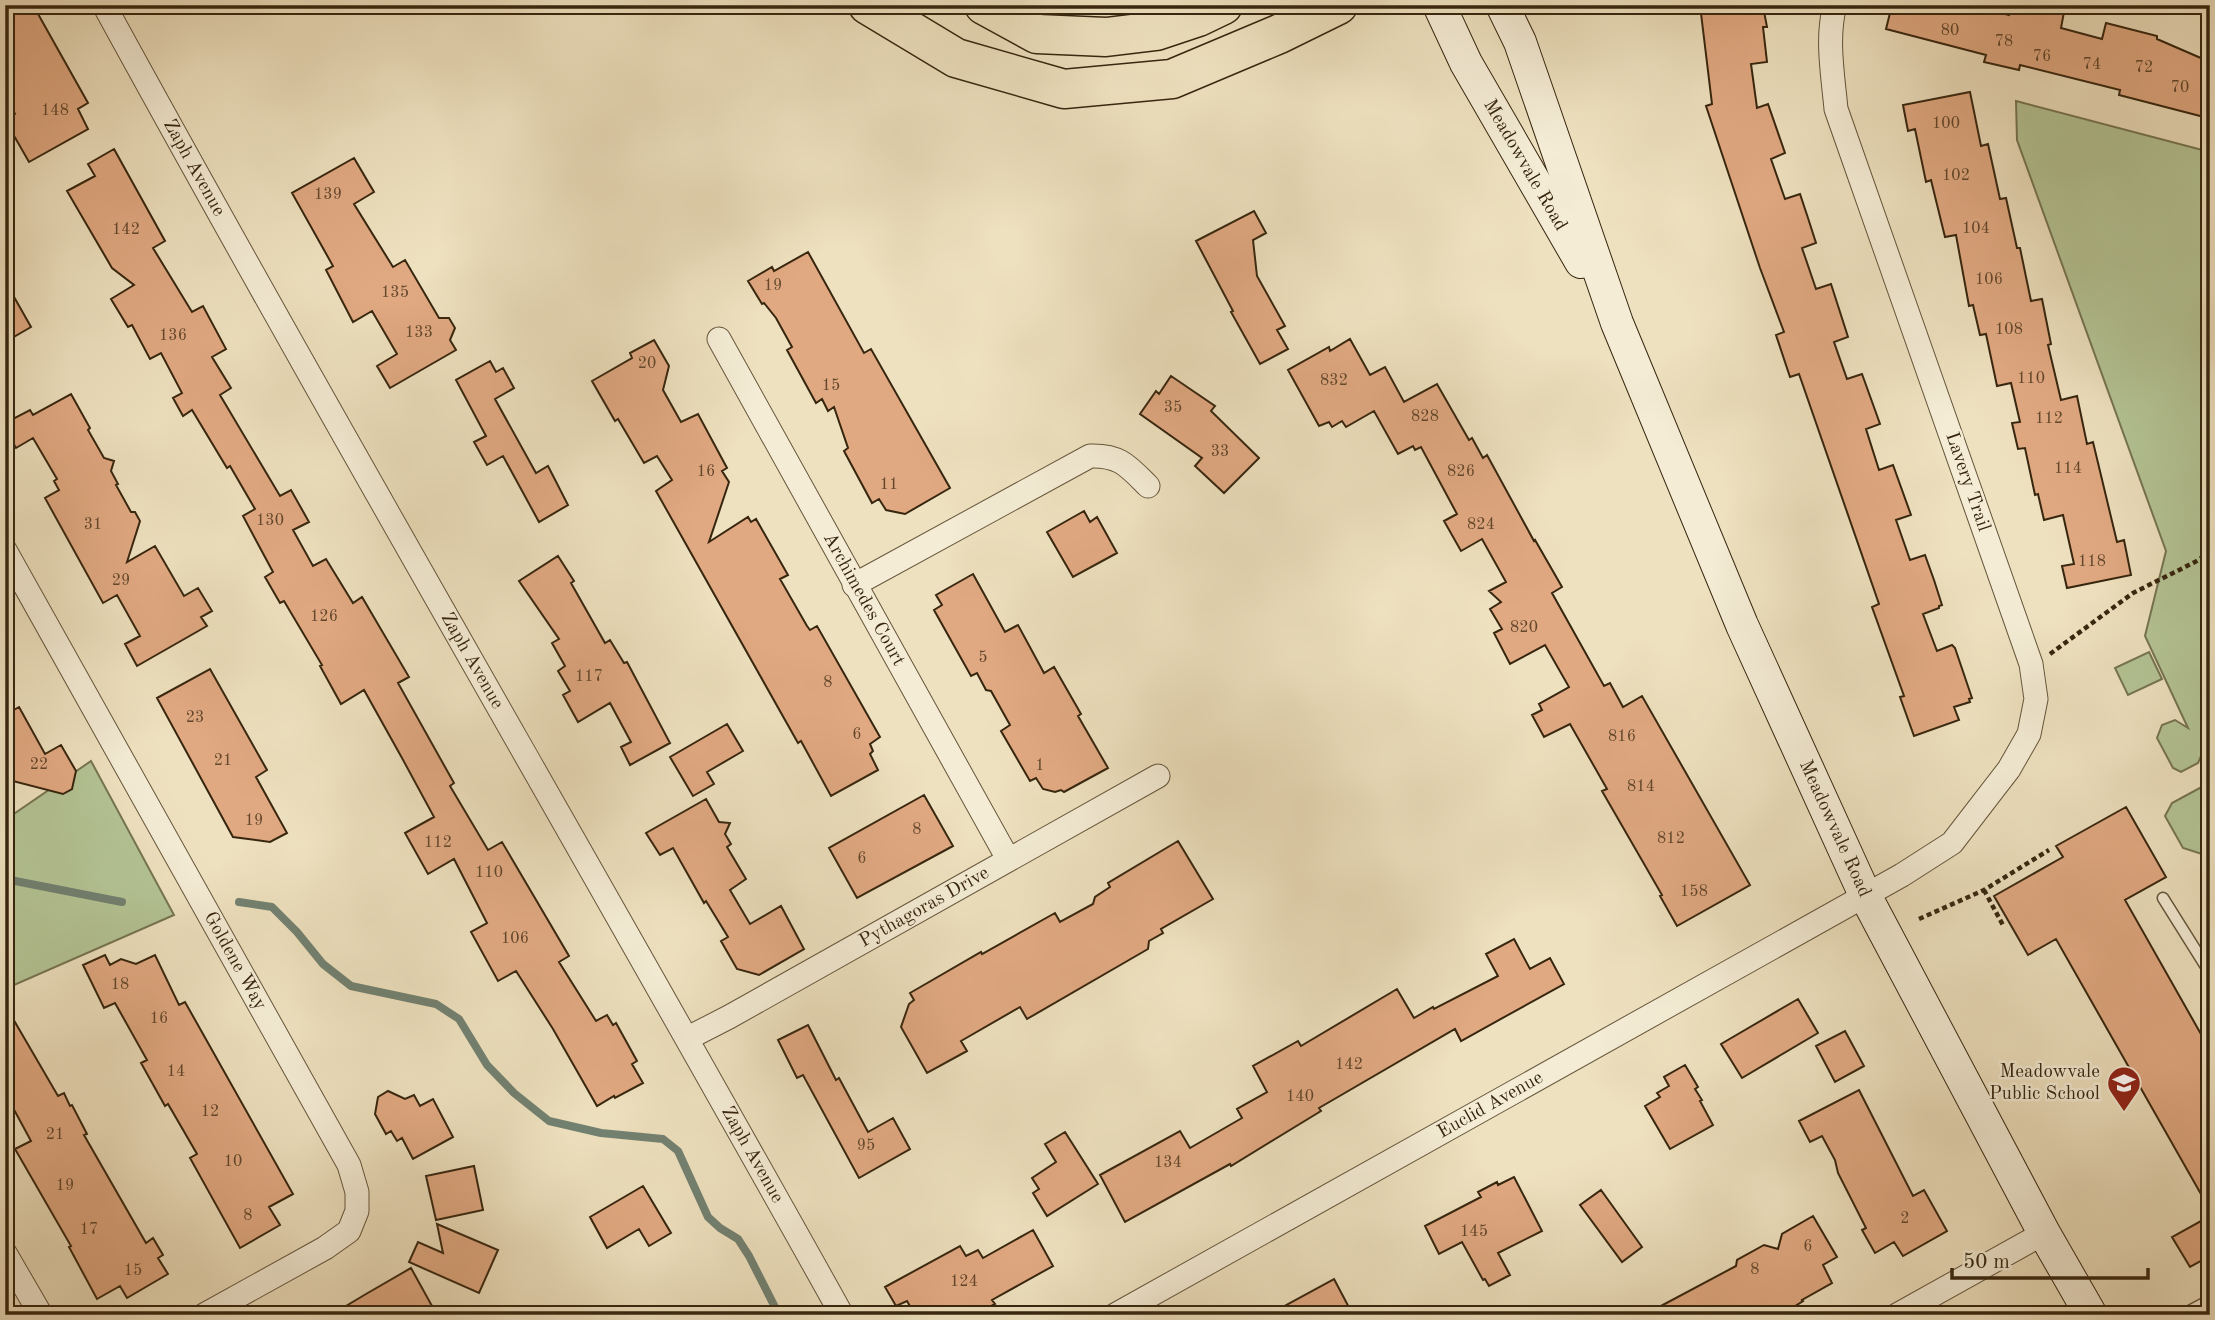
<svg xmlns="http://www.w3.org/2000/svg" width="2215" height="1320" font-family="'Old Standard TT',serif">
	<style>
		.green { fill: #b4c495; stroke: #767552; stroke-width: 2 }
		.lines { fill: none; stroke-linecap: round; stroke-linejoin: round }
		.stream { stroke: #728171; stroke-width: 8 }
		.building { fill: #e1a982; stroke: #37260f; stroke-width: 2 }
		.service-casing { stroke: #65553b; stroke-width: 13 }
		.minor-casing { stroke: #65553b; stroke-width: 25 }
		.secondary-casing { stroke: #37260f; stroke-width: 34 }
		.motorway-casing { stroke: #37260f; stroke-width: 41 }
		.path { stroke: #37260f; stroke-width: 4.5; stroke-dasharray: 5 3.5; stroke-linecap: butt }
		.service { stroke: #f4ecd5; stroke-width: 10 }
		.minor { stroke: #f4ecd5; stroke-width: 23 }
		.secondary { stroke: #f4ecd5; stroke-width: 32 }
		.motorway { stroke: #eee1bf; stroke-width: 38 }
		.labels { text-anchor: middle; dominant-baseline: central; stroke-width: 5; stroke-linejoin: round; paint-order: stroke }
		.number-label { font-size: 16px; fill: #62472c }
		.street-label { font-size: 19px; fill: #37260f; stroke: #f4ecd5 }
		.poi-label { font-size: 19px; fill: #37260f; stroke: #f4ecd5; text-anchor: end }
	</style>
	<rect width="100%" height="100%" fill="#eee1bf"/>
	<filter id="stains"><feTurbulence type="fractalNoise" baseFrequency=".00286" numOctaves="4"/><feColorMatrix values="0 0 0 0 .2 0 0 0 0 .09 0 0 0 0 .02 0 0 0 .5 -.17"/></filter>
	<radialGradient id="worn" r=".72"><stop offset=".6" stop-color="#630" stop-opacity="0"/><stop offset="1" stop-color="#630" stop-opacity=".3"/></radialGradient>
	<path class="green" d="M 2016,101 L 2210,152 L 2210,773 L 2201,756 L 2198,763 L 2181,772 L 2173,768 L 2157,738 L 2162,725 L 2175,720 L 2188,728 L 2145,636 L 2166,551 L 2017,140 Z
		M 2149,652 L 2162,679 L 2128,695 L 2115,668 Z
		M 91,761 L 174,915 L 5,989 L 5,820 Z
		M 2209,783 L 2210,855 L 2208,856 L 2183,848 L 2165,816 L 2172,803 Z"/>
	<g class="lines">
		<path class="stream" d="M 5,879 L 122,902
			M 239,902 L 272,907 L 297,932 L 323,964 L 351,986 L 436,1004 L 459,1019 L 487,1065 L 514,1093 L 549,1121 L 601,1133 L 663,1139 L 678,1151 L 708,1217 L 720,1228 L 738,1239 L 749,1256 L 779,1315"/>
	</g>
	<path class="building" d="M 5,5 L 33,5 L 88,103 L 78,109 L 88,129 L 29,162 L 5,120 L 15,114 L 5,96 Z
		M 1700,5 L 1747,5 L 1747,8 L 1763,6 L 1767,27 L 1763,27 L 1767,62 L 1751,64 L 1757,108 L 1768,104 L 1785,153 L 1771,159 L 1785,199 L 1800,194 L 1808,218 L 1816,243 L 1802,248 L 1816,289 L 1831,284 L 1848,337 L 1834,342 L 1847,379 L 1862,374 L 1875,410 L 1880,424 L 1866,429 L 1879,470 L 1893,465 L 1911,515 L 1896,520 L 1910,560 L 1925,555 L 1934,580 L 1942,605 L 1939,606 L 1939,608 L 1923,614 L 1937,651 L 1952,645 L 1955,648 L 1972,698 L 1969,699 L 1970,702 L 1954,707 L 1959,720 L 1914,736 L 1900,697 L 1904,696 L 1872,607 L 1879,604 L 1799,374 L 1790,377 L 1776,335 L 1784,332 L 1760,268 L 1706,106 L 1712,104 Z
		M 1892,5 L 1969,5 L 2009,15 L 2011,5 L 2037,5 L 2064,12 L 2061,28 L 2102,39 L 2106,23 L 2157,36 L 2157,39 L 2210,62 L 2210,94 L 2204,117 L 2119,95 L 2120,90 L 2020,65 L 2019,70 L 1984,62 L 1986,55 L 1886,29 Z
		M 1970,92 L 1981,146 L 1988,144 L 2000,199 L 2006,198 L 2017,248 L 2020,248 L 2031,301 L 2042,299 L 2051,344 L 2048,345 L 2061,400 L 2077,396 L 2087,444 L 2093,442 L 2117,542 L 2124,540 L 2131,575 L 2067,588 L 2062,566 L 2074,564 L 2063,515 L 2044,520 L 2038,494 L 2035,495 L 2025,448 L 2018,449 L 2012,423 L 2020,422 L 2011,383 L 1997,386 L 1986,334 L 1980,335 L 1973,305 L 1969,306 L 1956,235 L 1945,237 L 1931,180 L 1926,182 L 1915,129 L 1908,131 L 1903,105 Z
		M 114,149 L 165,241 L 153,248 L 192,312 L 203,306 L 226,349 L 212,357 L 231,388 L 220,395 L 280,496 L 291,490 L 309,522 L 293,530 L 313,566 L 326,559 L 353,603 L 362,597 L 409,677 L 398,683 L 454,783 L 450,786 L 488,850 L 502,842 L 569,956 L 559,962 L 596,1021 L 607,1015 L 613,1025 L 616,1023 L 637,1061 L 632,1064 L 643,1083 L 615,1098 L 614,1096 L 597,1106 L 553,1029 L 516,971 L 498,981 L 471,932 L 487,923 L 454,859 L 428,874 L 405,833 L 434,817 L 402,758 L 364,690 L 341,704 L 320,666 L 322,665 L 284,601 L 280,603 L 265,577 L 273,572 L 243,516 L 255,509 L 230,466 L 227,468 L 192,410 L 183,416 L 173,398 L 182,393 L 161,353 L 150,359 L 132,325 L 128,327 L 111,299 L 134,285 L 112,268 L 67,191 L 95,176 L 88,164 Z
		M 354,158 L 374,192 L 354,204 L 393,267 L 405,260 L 439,318 L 449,318 L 455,328 L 450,340 L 456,350 L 390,388 L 377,366 L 397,354 L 372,311 L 353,322 L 326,270 L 333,266 L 292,193 Z
		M 1254,211 L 1266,233 L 1253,240 L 1257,276 L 1285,326 L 1277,330 L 1288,349 L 1260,364 L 1231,312 L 1233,311 L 1196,241 Z
		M 808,252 L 864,353 L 871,349 L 950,488 L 905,514 L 886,510 L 879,499 L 872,503 L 844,451 L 848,448 L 834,407 L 828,411 L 822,399 L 816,403 L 787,350 L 792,347 L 776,318 L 764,303 L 762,304 L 748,281 L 772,267 L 774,271 Z
		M 5,281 L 31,327 L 5,342 Z
		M 1350,339 L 1370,375 L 1385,367 L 1404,402 L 1437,384 L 1469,440 L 1472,438 L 1483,458 L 1487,455 L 1534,541 L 1535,540 L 1562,587 L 1552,593 L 1604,686 L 1610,683 L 1623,707 L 1642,696 L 1750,885 L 1677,926 L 1660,896 L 1662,895 L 1602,791 L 1607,789 L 1570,724 L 1544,737 L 1532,715 L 1542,710 L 1539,704 L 1569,687 L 1545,645 L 1510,664 L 1494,633 L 1502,629 L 1490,609 L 1501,602 L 1489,591 L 1506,582 L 1482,539 L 1461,551 L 1444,521 L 1457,514 L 1421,447 L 1415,450 L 1413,446 L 1398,454 L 1374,411 L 1346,427 L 1342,421 L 1332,427 L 1329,422 L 1319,426 L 1288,370 L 1329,347 L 1330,351 Z
		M 654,340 L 669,366 L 663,390 L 681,422 L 698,414 L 727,468 L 722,471 L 729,482 L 709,542 L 748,517 L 751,522 L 756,519 L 788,575 L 780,579 L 807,626 L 810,630 L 817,626 L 880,737 L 870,744 L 873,751 L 870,754 L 878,770 L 831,796 L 801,741 L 798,743 L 656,491 L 672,480 L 657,456 L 644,463 L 618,419 L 615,421 L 592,381 L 632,358 L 630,353 Z
		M 490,361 L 496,372 L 503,368 L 514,388 L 495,399 L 536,473 L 548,466 L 568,505 L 539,522 L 503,456 L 487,465 L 474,442 L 486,436 L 456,380 Z
		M 1171,376 L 1215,406 L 1211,411 L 1259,458 L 1224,493 L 1195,466 L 1202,458 L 1140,414 L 1156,391 L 1159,394 Z
		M 71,394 L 90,428 L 88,430 L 104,458 L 114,461 L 111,471 L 118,484 L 116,485 L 131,512 L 135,512 L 140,521 L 127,562 L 155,546 L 184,596 L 198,588 L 212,611 L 201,617 L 207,626 L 137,666 L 125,644 L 140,636 L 117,595 L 103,603 L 45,498 L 59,490 L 54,481 L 57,479 L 33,438 L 16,448 L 5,429 L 5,423 L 30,410 L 33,415 Z
		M 1084,511 L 1090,522 L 1097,517 L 1117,553 L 1073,577 L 1047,532 Z
		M 558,556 L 574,581 L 571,583 L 605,643 L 610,640 L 624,663 L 627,662 L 670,743 L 630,765 L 621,747 L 631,742 L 610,703 L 578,722 L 563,695 L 570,691 L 558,671 L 565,666 L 552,643 L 559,639 L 519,581 Z
		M 973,574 L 1005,632 L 1018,625 L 1044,673 L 1054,667 L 1081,714 L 1078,716 L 1108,768 L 1064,792 L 1061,790 L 1055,792 L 1043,789 L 1036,778 L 1030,781 L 1001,731 L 1010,725 L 991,691 L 986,690 L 977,673 L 971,676 L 934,610 L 942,605 L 936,595 Z
		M 210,669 L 267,770 L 256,777 L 287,833 L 270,842 L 233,837 L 157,698 Z
		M 19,707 L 45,754 L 61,745 L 76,771 L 72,789 L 63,794 L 5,779 L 5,715 Z
		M 727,724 L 743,751 L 707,772 L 714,784 L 693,796 L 670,757 Z
		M 924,795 L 953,846 L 857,898 L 829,848 Z
		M 706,799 L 719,822 L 730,823 L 725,834 L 731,844 L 727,847 L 746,879 L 730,890 L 750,924 L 781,906 L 804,949 L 759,975 L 737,969 L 721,941 L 728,937 L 706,901 L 704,903 L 673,848 L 660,855 L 646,833 Z
		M 2126,807 L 2166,877 L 2125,900 L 2210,1050 L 2210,1210 L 2056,939 L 2028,955 L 1994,896 L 2063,857 L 2056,846 Z
		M 1178,841 L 1213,899 L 1161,929 L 1163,933 L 1149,941 L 1148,949 L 1027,1019 L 1020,1007 L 961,1041 L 967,1051 L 927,1073 L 901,1027 L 909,1004 L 914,1000 L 910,993 L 981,952 L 982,954 L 1055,913 L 1060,922 L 1093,904 L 1095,897 L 1110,887 L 1108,883 Z
		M 1514,939 L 1530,969 L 1550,958 L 1564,984 L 1461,1041 L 1455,1029 L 1319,1108 L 1321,1111 L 1231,1166 L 1230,1164 L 1125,1222 L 1100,1175 L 1180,1131 L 1190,1148 L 1242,1118 L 1237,1109 L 1267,1092 L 1253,1066 L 1298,1041 L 1301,1046 L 1397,989 L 1414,1018 L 1433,1007 L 1434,1009 L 1498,976 L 1486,954 Z
		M 105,955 L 110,965 L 121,959 L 136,964 L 155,955 L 179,1005 L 185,1002 L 293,1194 L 269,1207 L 280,1225 L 240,1248 L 190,1158 L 197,1154 L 168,1104 L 165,1106 L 141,1063 L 147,1060 L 115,1003 L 104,1008 L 83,965 Z
		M 1798,999 L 1818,1033 L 1742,1078 L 1721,1044 Z
		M 5,1005 L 58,1096 L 64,1093 L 70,1106 L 72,1105 L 87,1134 L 84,1135 L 146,1243 L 153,1238 L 163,1255 L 158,1258 L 168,1274 L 127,1298 L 120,1286 L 97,1299 L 69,1247 L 71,1246 L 15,1149 L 31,1141 L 11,1104 L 5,1107 Z
		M 808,1025 L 836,1080 L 839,1078 L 868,1132 L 893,1118 L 910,1149 L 859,1178 L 803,1075 L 797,1078 L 778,1040 Z
		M 1845,1031 L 1864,1066 L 1835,1082 L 1816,1046 Z
		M 1685,1065 L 1698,1087 L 1695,1089 L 1702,1100 L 1700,1101 L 1713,1125 L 1670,1149 L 1645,1106 L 1660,1097 L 1657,1093 L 1669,1086 L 1664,1077 Z
		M 1859,1090 L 1913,1196 L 1924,1190 L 1947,1231 L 1903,1256 L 1894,1242 L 1875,1253 L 1862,1230 L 1866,1228 L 1838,1173 L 1835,1160 L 1822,1136 L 1810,1142 L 1799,1121 Z
		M 388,1091 L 405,1099 L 414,1095 L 420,1106 L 433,1099 L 453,1137 L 413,1159 L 402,1138 L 397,1141 L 391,1131 L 386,1134 L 375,1114 L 378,1097 Z
		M 1065,1132 L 1098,1184 L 1047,1216 L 1033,1193 L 1039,1189 L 1032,1178 L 1056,1162 L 1045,1144 Z
		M 474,1166 L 483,1210 L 436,1220 L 426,1176 Z
		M 1514,1177 L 1542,1231 L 1498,1253 L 1510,1275 L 1489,1286 L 1485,1279 L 1483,1280 L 1462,1242 L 1439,1254 L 1425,1226 L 1481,1197 L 1478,1192 L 1497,1182 L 1498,1185 Z
		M 643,1186 L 671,1233 L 649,1246 L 639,1229 L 607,1248 L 590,1217 Z
		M 1601,1190 L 1642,1247 L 1622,1262 L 1580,1205 Z
		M 1813,1216 L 1837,1257 L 1823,1265 L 1832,1283 L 1802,1300 L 1803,1301 L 1781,1315 L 1644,1315 L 1736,1266 L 1737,1260 L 1764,1245 L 1778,1249 L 1782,1234 Z
		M 2210,1216 L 2210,1256 L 2190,1267 L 2172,1237 Z
		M 437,1224 L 498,1250 L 479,1293 L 409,1262 L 418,1242 L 443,1253 Z
		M 1033,1230 L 1053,1266 L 992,1300 L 995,1304 L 975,1315 L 915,1315 L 907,1301 L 896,1306 L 885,1287 L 960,1246 L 966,1256 L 978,1250 L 983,1258 Z
		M 411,1268 L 437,1315 L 331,1315 L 366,1294 Z
		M 1334,1279 L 1353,1315 L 1268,1315 Z"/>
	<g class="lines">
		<g class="service-casing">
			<path id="service" d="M 2163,898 L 2210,973
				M 2182,1315 L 2210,1300"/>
		</g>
		<g class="minor-casing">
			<g id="minor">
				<path id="s1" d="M 104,5 C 345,445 598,877 842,1315"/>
				<path id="s2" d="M 719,339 L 1008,859"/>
				<path id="s3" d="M 5,550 L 349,1165 L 357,1192 L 357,1211 L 349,1231 L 325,1248 L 204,1315"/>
				<path d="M 854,585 L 1090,456 C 1120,455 1128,466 1148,486"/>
				<path id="s4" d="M 688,1038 L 729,1017 L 1158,776"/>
				<path d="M 5,1253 L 41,1315"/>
				<path id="s5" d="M 1115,1315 L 1902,875 L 1952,843 L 2009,769 L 2029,734 L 2036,699 L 2031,664 L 1836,109 C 1833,76 1826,38 1835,5"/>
				<path d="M 1897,1315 L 2044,1233"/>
			</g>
		</g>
		<g class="secondary-casing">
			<g id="secondary">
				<path id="s6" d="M 1439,5 L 1466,63 L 1581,262"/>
				<path id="s7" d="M 1502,5 L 1520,42 L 1617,323 L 1742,625 L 1865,895 L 2044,1233 L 2091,1315"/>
			</g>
		</g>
		<g class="motorway-casing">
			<path id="motorway" d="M 868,5 L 956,58 L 1064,89 L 1172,79 L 1279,34 L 1338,5
				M 984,5 L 1037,34 L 1106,37 L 1156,31 L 1198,17 L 1223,5"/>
		</g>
		<path class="path" d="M 2050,654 L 2133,593 L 2195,562 L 2210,552
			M 1984,890 L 2004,927
			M 1919,919 L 1984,890 L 2049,850"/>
		<use href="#service" class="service"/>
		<use href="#minor" class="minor"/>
		<use href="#secondary" class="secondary"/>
		<use href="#motorway" class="motorway"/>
	</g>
	<defs>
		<g id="school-pin" transform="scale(1.75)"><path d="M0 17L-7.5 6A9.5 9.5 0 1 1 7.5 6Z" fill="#8f2418" stroke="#f4ecd5"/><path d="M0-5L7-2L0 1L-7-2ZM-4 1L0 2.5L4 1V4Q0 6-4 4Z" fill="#fff"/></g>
	</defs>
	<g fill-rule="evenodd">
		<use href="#school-pin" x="2124" y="1083"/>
	</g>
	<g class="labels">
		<g class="number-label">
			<text x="1950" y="31">80</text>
			<text x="2004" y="42">78</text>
			<text x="2042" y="57">76</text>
			<text x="2092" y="65">74</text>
			<text x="2144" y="68">72</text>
			<text x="2180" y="88">70</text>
			<text x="55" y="111">148</text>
			<text x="1946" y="124">100</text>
			<text x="1956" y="176">102</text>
			<text x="328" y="195">139</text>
			<text x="1976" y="229">104</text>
			<text x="126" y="230">142</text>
			<text x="1989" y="280">106</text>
			<text x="773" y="286">19</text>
			<text x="395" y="293">135</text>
			<text x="2009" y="330">108</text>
			<text x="419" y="333">133</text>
			<text x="173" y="336">136</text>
			<text x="647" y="364">20</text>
			<text x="2031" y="379">110</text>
			<text x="1334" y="381">832</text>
			<text x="831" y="386">15</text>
			<text x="1173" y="408">35</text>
			<text x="1425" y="417">828</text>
			<text x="2049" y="419">112</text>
			<text x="1220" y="452">33</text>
			<text x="2068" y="469">114</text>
			<text x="706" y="472">16</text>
			<text x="1461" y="472">826</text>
			<text x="889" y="485">11</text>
			<text x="270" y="521">130</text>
			<text x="93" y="525">31</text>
			<text x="1481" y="525">824</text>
			<text x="2092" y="562">118</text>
			<text x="121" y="581">29</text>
			<text x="324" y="617">126</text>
			<text x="1524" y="628">820</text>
			<text x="983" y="658">5</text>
			<text x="589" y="677">117</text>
			<text x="828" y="683">8</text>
			<text x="195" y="718">23</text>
			<text x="857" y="735">6</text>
			<text x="1622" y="737">816</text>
			<text x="223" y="761">21</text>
			<text x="39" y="765">22</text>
			<text x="1040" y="766">1</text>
			<text x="1641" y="787">814</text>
			<text x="254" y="821">19</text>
			<text x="917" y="830">8</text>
			<text x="1671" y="839">812</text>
			<text x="438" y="843">112</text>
			<text x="862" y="859">6</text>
			<text x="489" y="873">110</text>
			<text x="1694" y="892">158</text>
			<text x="515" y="939">106</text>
			<text x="120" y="985">18</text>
			<text x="159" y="1019">16</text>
			<text x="1349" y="1065">142</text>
			<text x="176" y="1072">14</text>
			<text x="1300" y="1097">140</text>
			<text x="210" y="1112">12</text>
			<text x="55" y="1135">21</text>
			<text x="866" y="1146">95</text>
			<text x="233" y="1162">10</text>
			<text x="1168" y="1163">134</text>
			<text x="65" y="1186">19</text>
			<text x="248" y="1216">8</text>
			<text x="1905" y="1219">2</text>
			<text x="89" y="1230">17</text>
			<text x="1474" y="1232">145</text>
			<text x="1808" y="1247">6</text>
			<text x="1755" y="1270">8</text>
			<text x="133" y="1271">15</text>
			<text x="964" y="1282">124</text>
		</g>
		<g class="street-label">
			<text stroke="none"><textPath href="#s6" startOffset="182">Meadowvale Road</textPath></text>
			<text stroke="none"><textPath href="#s1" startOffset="186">Zaph Avenue</textPath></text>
			<text transform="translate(1967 482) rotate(71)">Lavery Trail</text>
			<text stroke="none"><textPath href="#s2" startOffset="298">Archimedes Court</textPath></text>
			<text stroke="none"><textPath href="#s1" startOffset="752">Zaph Avenue</textPath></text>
			<text stroke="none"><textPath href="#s7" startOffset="889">Meadowvale Road</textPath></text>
			<text stroke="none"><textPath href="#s4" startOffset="270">Pythagoras Drive</textPath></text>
			<text stroke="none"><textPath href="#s3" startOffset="471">Goldene Way</textPath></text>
			<text stroke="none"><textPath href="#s5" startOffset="430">Euclid Avenue</textPath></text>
			<text stroke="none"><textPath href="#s1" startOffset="1320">Zaph Avenue</textPath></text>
		</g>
		<g class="poi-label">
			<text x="2100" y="1072">Meadowvale<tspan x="2100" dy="22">Public School</tspan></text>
		</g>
	</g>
	<rect width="2215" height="1320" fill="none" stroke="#eee1bf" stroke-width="28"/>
	<rect x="7" y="7" width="2201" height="1306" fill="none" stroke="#37260f" stroke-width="3.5"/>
	<rect x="14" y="14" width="2187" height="1292" fill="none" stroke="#37260f" stroke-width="2"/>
	<path d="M1952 1268v10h196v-10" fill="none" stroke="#37260f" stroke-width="3.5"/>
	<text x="1963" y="1268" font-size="21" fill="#37260f" stroke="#f4ecd5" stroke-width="5" paint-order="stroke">50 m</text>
	<rect width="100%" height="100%" filter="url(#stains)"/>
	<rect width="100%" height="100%" fill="url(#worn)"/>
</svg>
